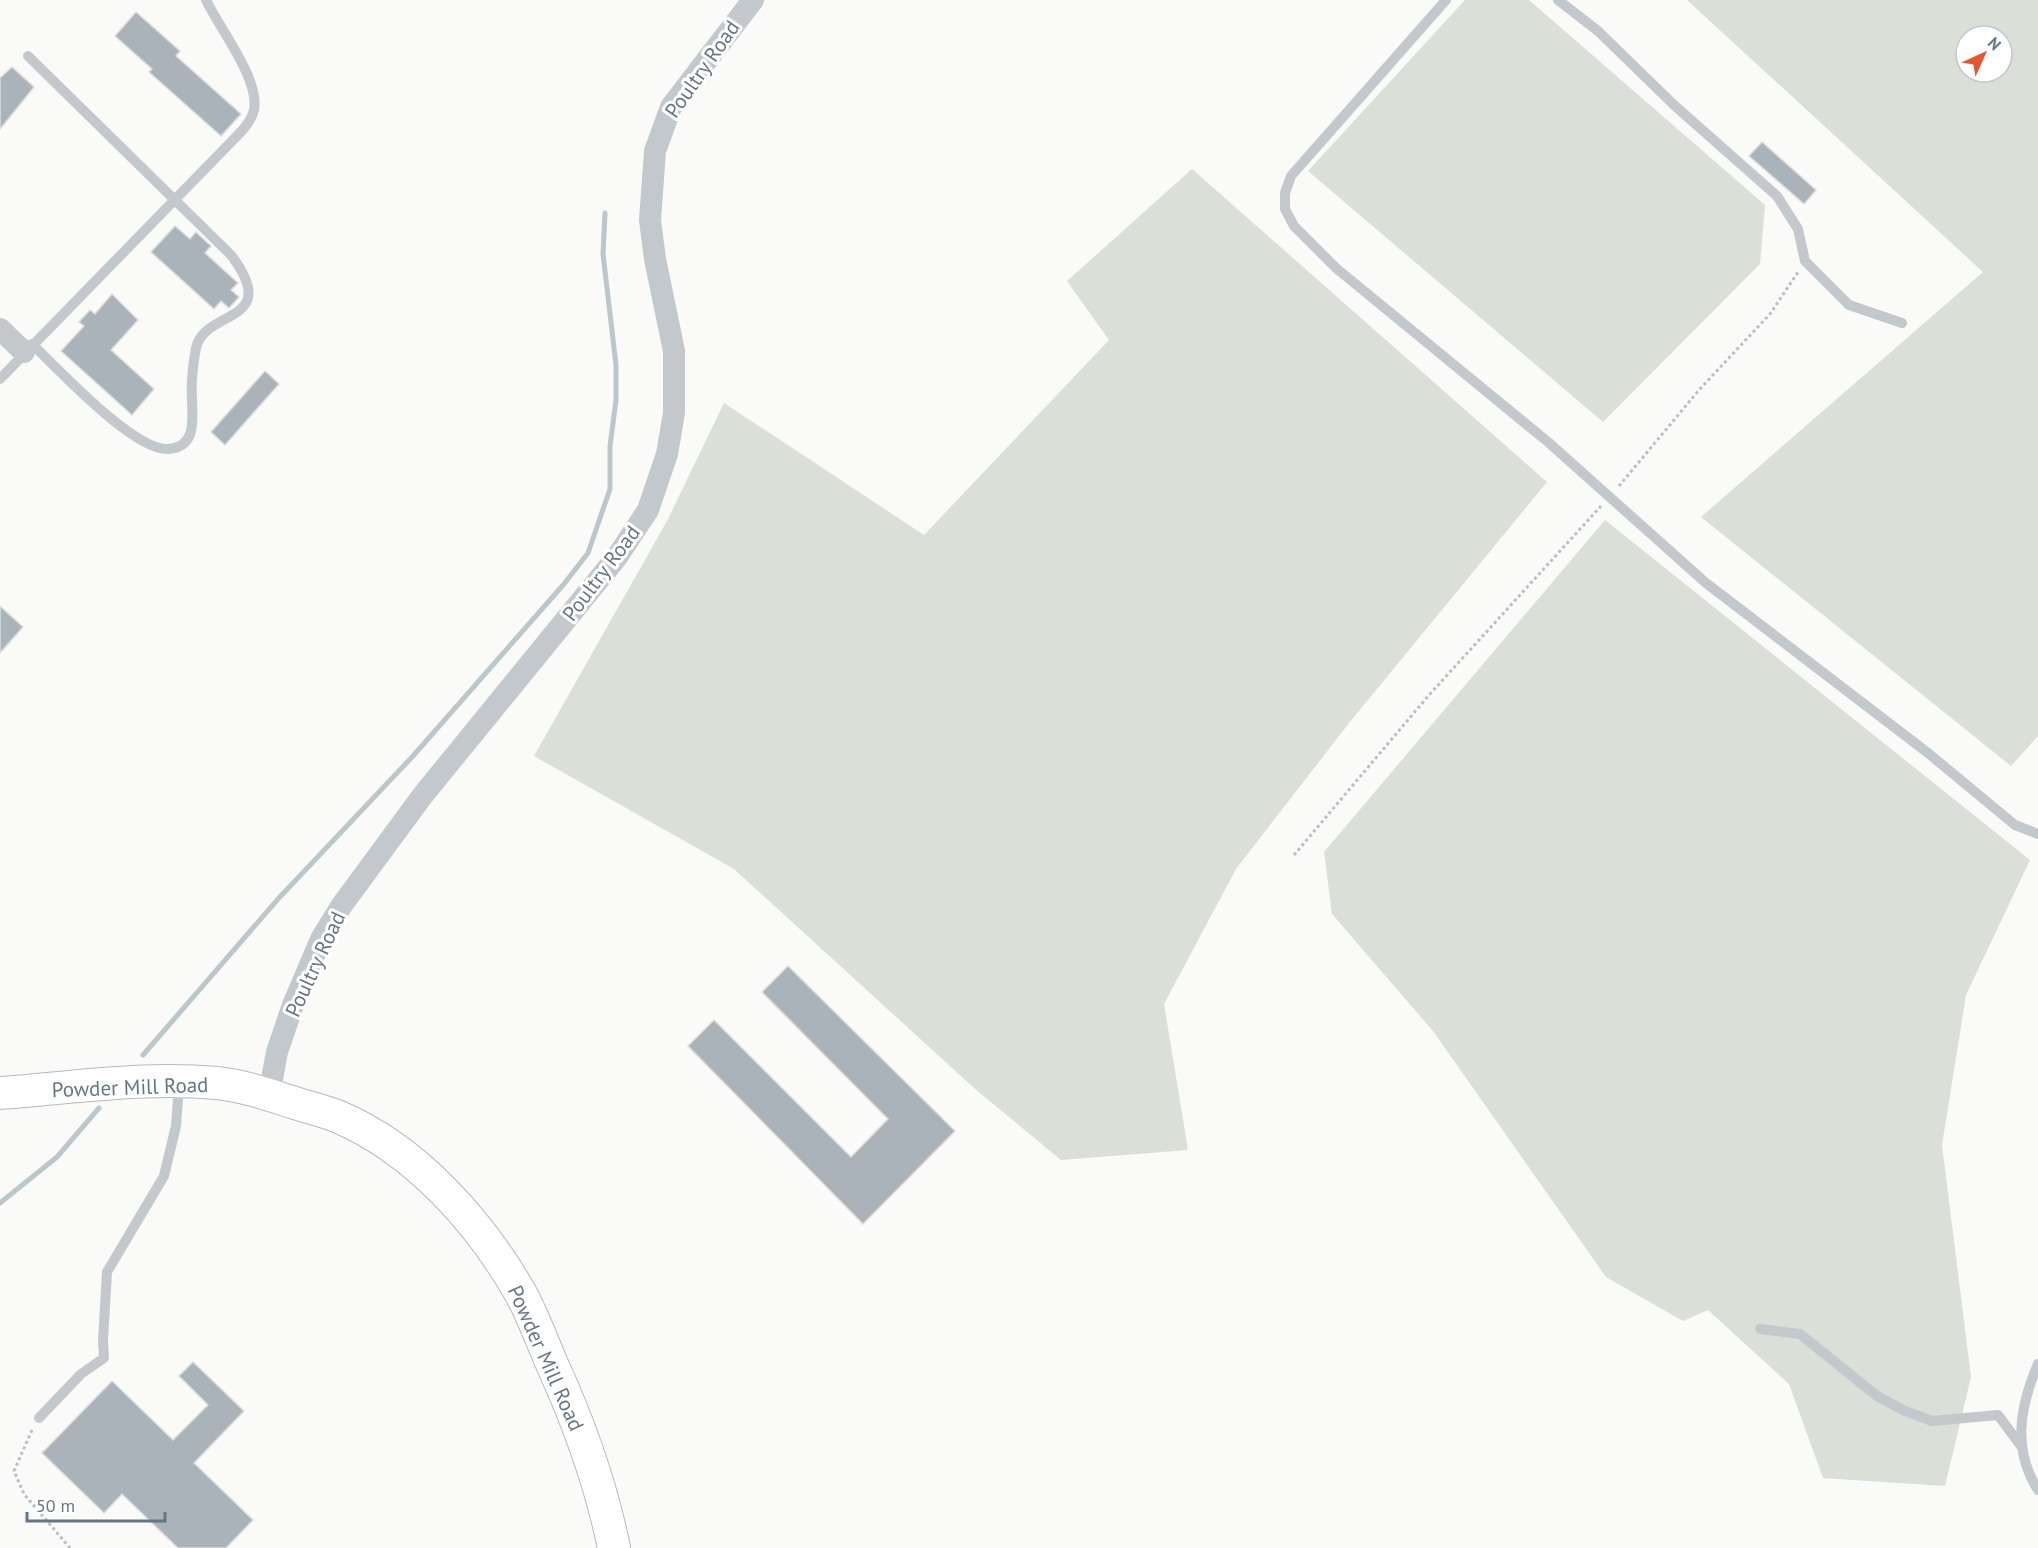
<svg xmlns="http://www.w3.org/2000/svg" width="2038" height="1548" font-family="'PT Sans',sans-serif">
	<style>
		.green { fill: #dadfd7; fill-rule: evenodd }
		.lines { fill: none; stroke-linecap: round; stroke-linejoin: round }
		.stream { stroke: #bbc7cb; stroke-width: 5 }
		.building { fill: #aab3b9; stroke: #dcdcda; stroke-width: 1.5 }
		.secondary-casing { stroke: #b3babf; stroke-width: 34 }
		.path { stroke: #bbbfc2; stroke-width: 3; stroke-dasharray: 3 3; stroke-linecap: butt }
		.lane { stroke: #c3c8cc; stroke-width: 10 }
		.street { stroke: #c3c8cc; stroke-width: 22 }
		.secondary { stroke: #fff; stroke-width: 32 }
		.labels { text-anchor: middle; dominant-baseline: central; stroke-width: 6; stroke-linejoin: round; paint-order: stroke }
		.street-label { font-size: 21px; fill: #657683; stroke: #fff }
	</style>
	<rect width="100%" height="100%" fill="#fafaf8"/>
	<path class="green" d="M 1465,0 L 1529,0 L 1765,205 L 1760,264 L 1603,422 L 1308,171 Z
		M 1687,0 L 2038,0 L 2038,736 L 2011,766 L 1701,517 L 1983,272 ZM 1966,36 L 2002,36 L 2002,72 L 1966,72 Z
		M 1192,169 L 1547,482 L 1349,723 L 1236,869 L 1164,1004 L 1188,1150 L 1061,1160 L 974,1088 L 734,869 L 534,756 L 667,521 L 724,403 L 924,535 L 1109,340 L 1067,281 Z
		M 1605,520 L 2030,860 L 1966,995 L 1942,1145 L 1971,1377 L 1945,1486 L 1823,1478 L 1789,1384 L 1708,1310 L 1683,1321 L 1606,1277 L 1433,1031 L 1332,914 L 1324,852 Z"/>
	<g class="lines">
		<path class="stream" d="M 143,1055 L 278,899 L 413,756 L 564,584 L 588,553 L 610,489 L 610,446 L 616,400 L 616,365 L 603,254 L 605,213
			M 0,1203 L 57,1157 L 99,1108"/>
	</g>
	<path class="building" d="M 136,12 L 180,51 L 176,56 L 241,114 L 221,136 L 149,72 L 152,69 L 115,36 Z
		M 12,67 L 34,87 L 0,129 L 0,78 Z
		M 1762,142 L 1816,190 L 1804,204 L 1749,156 Z
		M 175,226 L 190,239 L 196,232 L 211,246 L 205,253 L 238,283 L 231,290 L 239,297 L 229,308 L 221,301 L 214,309 L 151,252 Z
		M 112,294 L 138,320 L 111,350 L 154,389 L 132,415 L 61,351 L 84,326 L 79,322 L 90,310 L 95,314 Z
		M 265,371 L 279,384 L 225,445 L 211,432 Z
		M 0,606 L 23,627 L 0,653 Z
		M 788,966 L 955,1131 L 863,1224 L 688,1046 L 714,1020 L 851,1157 L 888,1119 L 762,992 Z
		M 193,1362 L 244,1411 L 194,1463 L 253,1520 L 226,1548 L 178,1548 L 122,1494 L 104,1513 L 42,1453 L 112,1381 L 173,1440 L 208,1405 L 179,1376 Z"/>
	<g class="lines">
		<g class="secondary-casing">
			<path id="secondary" d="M 0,1093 C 71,1088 145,1076 217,1083 C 244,1086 270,1095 295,1103 C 310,1108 325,1111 339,1117 C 416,1150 480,1222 521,1294 C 533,1316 542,1341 552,1364 C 579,1423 601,1484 614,1548"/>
		</g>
		<path class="path" d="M 1619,486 L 1699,390 L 1770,314 L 1798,272
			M 1294,855 L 1429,695 L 1601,506
			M 32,1430 L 14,1471 L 24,1494 L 70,1548"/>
		<path class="lane" d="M 1446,0 L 1291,176 L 1285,193 L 1285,209 L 1294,226 L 1336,268 L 1548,442 L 1706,583 L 1928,753 L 2015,825 L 2038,834
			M 1558,0 L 1598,31 L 1674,105 L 1777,196 L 1798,229 L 1805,261 L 1849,305 L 1902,323
			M 28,56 L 231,255 C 283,324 204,309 196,348 C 193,364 191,383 192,399 C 192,417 198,447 168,449 C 134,451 58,369 32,344
			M 0,379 L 233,140 C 242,131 251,122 254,110 C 260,79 219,28 206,0
			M 1760,1329 L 1800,1334 L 1877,1396 L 1905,1411 L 1932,1421 L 1998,1415 L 2021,1446
			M 2038,1364 C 2020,1406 2012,1449 2038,1490
			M 39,1418 L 81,1374 L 104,1358 L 103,1341 L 107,1272 L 164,1176 L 176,1126 L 179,1085"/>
		<path class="street" d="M 0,329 L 24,352
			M 269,1095 L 277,1052 L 293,1005 L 321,939 L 342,905 L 423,795 L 617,557 L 648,510 L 667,454 L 674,413 L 674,351 L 655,259 L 650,220 L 655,151 L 671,107 L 753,0"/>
		<use href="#secondary" class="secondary"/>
	</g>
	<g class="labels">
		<g class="street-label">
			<text transform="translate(702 69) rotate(-55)">Poultry Road</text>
			<text transform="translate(601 573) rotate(-53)">Poultry Road</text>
			<text transform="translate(315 964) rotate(-65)">Poultry Road</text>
			<text transform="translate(130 1087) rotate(-2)">Powder Mill Road</text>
			<text transform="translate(546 1358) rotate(66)">Powder Mill Road</text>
		</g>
	</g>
	<g transform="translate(1984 54) rotate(45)"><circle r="28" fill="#ffffff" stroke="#c1c8cd" stroke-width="1.5"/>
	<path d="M0-4.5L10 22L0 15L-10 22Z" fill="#e4572e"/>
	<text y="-9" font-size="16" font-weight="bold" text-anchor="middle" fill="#657683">N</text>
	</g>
	<path d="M27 1512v9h138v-9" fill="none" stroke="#657683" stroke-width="3"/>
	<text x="36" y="1512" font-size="18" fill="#657683" stroke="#ffffff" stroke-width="4.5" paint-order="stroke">50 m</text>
</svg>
